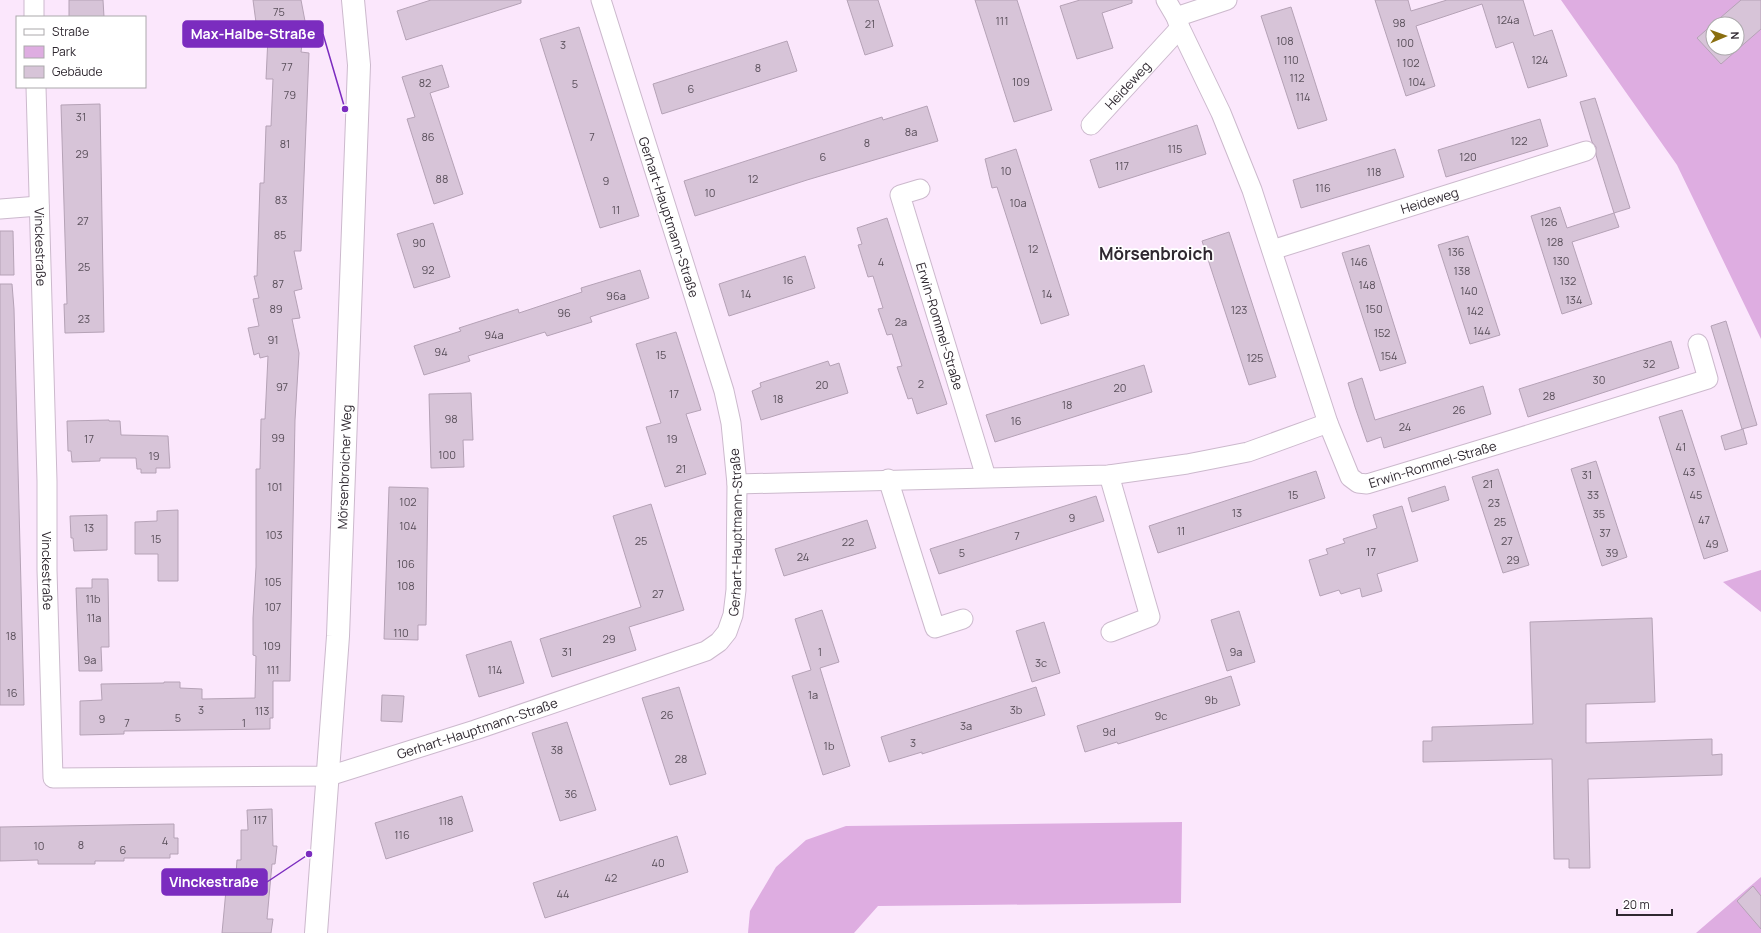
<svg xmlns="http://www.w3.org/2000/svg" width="1761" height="933" font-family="Manrope,sans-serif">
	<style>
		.green { fill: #deade1; fill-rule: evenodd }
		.building { fill: #d7c4d8; stroke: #b5a2b6 }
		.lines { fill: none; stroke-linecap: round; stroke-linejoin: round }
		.street-casing { stroke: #ccb9cd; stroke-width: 21 }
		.secondary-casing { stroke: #ccb9cd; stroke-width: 24 }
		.street { stroke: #fff; stroke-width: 19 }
		.secondary { stroke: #fff; stroke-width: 22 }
		.labels { text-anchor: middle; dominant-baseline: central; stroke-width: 3.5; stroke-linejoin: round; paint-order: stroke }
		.number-label { font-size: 11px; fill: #594f5a }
		.street-label { font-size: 13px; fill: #2f2830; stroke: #fff }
		.district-label { font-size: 17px; font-weight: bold; fill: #2f2830; stroke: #fff }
		.leader { fill: none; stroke: #7b2cbf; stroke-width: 1.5 }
		.callout-dot { fill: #7b2cbf; stroke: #fff; stroke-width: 1.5 }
		.callout { fill: #7b2cbf; stroke: #7b2cbf; stroke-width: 1.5 }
		.callout-label { font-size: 14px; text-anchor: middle; font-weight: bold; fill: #fff }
	</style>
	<rect width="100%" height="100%" fill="#fbe7fc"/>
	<path class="green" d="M 1561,0 L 1761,0 L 1761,339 L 1677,165 ZM 1713,24 L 1737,24 L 1737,48 L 1713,48 Z
		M 1761,570 L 1761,612 L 1723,582 Z
		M 1182,822 L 1181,903 L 878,906 L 854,933 L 748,933 L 750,911 L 776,867 L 806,840 L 846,826 Z
		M 1761,877 L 1761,933 L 1696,933 Z"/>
	<path class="building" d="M 69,0 L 103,0 L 104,17 L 69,17 Z
		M 253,0 L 301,0 L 305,21 L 301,52 L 309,53 L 301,251 L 294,251 L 302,289 L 294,291 L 300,318 L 292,319 L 299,353 L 295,420 L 290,681 L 273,681 L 273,718 L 270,718 L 270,729 L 124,731 L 124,734 L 80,735 L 80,701 L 102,700 L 101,684 L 164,683 L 164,682 L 180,682 L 180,688 L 202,689 L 202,699 L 255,698 L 256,656 L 253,655 L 253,618 L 256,567 L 256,469 L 260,469 L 261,419 L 265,419 L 268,356 L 260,358 L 259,353 L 254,355 L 248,328 L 259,326 L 253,299 L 259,298 L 254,276 L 257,276 L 260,183 L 264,183 L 266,126 L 271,126 L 273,79 L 266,79 L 268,37 L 257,30 Z
		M 431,0 L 521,0 L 521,3 L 406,40 L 397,11 Z
		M 847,0 L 878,0 L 893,46 L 865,55 Z
		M 975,0 L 1017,0 L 1052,110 L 1014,122 Z
		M 1080,0 L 1132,0 L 1132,3 L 1102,13 L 1113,48 L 1077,59 L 1060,6 Z
		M 1375,0 L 1408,0 L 1411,11 L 1447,0 L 1523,0 L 1534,36 L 1552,30 L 1567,76 L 1528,88 L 1513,42 L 1496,48 L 1482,4 L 1416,26 L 1435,86 L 1406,96 Z
		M 1741,0 L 1761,0 L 1761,29 L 1721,64 L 1697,38 L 1713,24 L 1713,48 L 1737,48 L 1737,24 L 1713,24 Z
		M 1291,7 L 1327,120 L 1298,129 L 1261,16 Z
		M 579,27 L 639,216 L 600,228 L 540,39 Z
		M 787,41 L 797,71 L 662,114 L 653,84 Z
		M 442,65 L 449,87 L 430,93 L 463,194 L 434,204 L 407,119 L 415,117 L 402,77 Z
		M 1595,98 L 1630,208 L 1614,213 L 1596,155 L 1596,147 L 1592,142 L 1580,102 Z
		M 100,104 L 104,332 L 65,333 L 64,304 L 67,304 L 61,105 Z
		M 927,106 L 938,141 L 807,180 L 695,216 L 684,181 L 882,117 L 883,120 Z
		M 1540,119 L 1548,146 L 1446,177 L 1438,150 Z
		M 1197,125 L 1206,154 L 1099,188 L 1090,160 Z
		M 1016,149 L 1069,315 L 1041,324 L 997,187 L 992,188 L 985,159 Z
		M 1395,149 L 1404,177 L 1301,208 L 1293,180 Z
		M 1560,207 L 1567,228 L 1614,213 L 1619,227 L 1572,242 L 1592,304 L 1562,314 L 1531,216 Z
		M 887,218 L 947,404 L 917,414 L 912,398 L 908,399 L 897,367 L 902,366 L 892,334 L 887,335 L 878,309 L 883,308 L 873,276 L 868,277 L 858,245 L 862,244 L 857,228 Z
		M 433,223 L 450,277 L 414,288 L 397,234 Z
		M 0,231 L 13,231 L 14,275 L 0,275 Z
		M 1229,232 L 1276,377 L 1249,385 L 1202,241 Z
		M 1468,236 L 1500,335 L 1470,344 L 1438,245 Z
		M 1369,245 L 1406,363 L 1380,371 L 1342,253 Z
		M 805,256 L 815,288 L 729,316 L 719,284 Z
		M 640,270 L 649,298 L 590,317 L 592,322 L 547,336 L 545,332 L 468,356 L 470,361 L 424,375 L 414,346 L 461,331 L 459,328 L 518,309 L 519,313 L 582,292 L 581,288 Z
		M 0,284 L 12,284 L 14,309 L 24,705 L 0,705 Z
		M 1726,321 L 1757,425 L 1742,429 L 1711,326 Z
		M 676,332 L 701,410 L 686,414 L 706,474 L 665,487 L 646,427 L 661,423 L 636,344 Z
		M 1671,341 L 1679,368 L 1528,417 L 1519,389 Z
		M 828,361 L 830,366 L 839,363 L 848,393 L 761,420 L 752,391 L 761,387 L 760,383 Z
		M 1144,365 L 1152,392 L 995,442 L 986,415 Z
		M 1362,378 L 1375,420 L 1483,386 L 1491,414 L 1384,448 L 1381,437 L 1367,442 L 1355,407 L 1348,383 Z
		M 471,393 L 473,440 L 463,440 L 464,467 L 431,468 L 429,394 Z
		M 1682,410 L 1728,551 L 1704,559 L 1659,417 Z
		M 109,420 L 109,421 L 120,421 L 121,435 L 168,436 L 170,468 L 156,468 L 156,473 L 141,473 L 141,469 L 137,469 L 136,458 L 100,458 L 100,461 L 72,462 L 71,451 L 68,451 L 67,421 Z
		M 1743,429 L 1747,444 L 1725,450 L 1721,436 Z
		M 1596,461 L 1627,557 L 1602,566 L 1571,469 Z
		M 1498,469 L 1529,565 L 1503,573 L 1472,477 Z
		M 1316,471 L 1325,498 L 1158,553 L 1149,526 Z
		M 1445,486 L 1449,500 L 1412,512 L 1408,498 Z
		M 389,487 L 428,488 L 426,625 L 418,625 L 418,640 L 384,639 Z
		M 1096,496 L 1104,521 L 939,574 L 930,549 Z
		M 651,504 L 684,610 L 629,627 L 636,650 L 552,677 L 540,639 L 641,607 L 613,516 Z
		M 1402,506 L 1418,561 L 1377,574 L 1382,591 L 1362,597 L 1360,588 L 1341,594 L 1339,590 L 1320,596 L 1309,560 L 1328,554 L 1326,549 L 1345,543 L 1343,539 L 1377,528 L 1373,515 Z
		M 178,510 L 178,581 L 158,581 L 158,554 L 135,554 L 135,522 L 157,521 L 157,511 Z
		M 107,515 L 107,550 L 74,551 L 73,538 L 71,538 L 70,516 Z
		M 867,520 L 876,548 L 784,576 L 775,549 Z
		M 92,579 L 108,579 L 109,647 L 101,647 L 102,671 L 79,671 L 76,588 L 92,588 Z
		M 822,610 L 839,662 L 820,668 L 850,766 L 823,775 L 792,676 L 811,670 L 795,619 Z
		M 1239,611 L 1255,662 L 1227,671 L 1211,620 Z
		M 1652,618 L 1655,702 L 1586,704 L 1586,743 L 1712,739 L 1712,755 L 1722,754 L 1722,775 L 1588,779 L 1590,868 L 1569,868 L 1569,859 L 1554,859 L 1552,759 L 1423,762 L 1423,741 L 1432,741 L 1432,727 L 1533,724 L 1530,622 Z
		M 1044,622 L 1060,673 L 1032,682 L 1016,631 Z
		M 511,641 L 524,683 L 479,697 L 466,655 Z
		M 1231,676 L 1240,705 L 1118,744 L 1117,742 L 1085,752 L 1077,726 Z
		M 679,687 L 706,774 L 670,785 L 642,698 Z
		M 1036,687 L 1045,715 L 922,754 L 922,752 L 889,762 L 881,737 Z
		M 382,695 L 404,696 L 402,722 L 381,721 Z
		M 567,722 L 596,810 L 560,821 L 532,733 Z
		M 462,796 L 473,831 L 386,859 L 375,823 Z
		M 272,809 L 273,846 L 277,846 L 275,864 L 272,864 L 267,919 L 273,919 L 271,933 L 222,933 L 226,890 L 222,890 L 224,872 L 236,874 L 237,860 L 241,860 L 241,830 L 248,830 L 247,810 Z
		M 174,824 L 174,838 L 178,838 L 178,854 L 170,854 L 170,858 L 124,858 L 124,861 L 95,861 L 95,864 L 38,864 L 38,860 L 0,861 L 0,827 Z
		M 677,836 L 688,872 L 545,918 L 533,883 Z
		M 1753,886 L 1761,896 L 1761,929 L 1737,901 Z"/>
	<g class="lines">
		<g class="street-casing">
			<g id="street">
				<path d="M 34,0 L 34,17"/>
				<path d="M 1166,0 L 1176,17 L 1180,28 L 1221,113 L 1252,190 L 1328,423"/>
				<path d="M 1176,17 L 1227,0"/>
				<path id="s1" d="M 36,87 L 47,481 L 47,570 L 53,778 L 329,776 L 475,730 L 706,651 L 719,642 L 727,632 L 733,615 L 736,590 L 737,484 L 731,423 L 724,391 L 601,0"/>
				<path id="s2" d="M 1091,125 L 1180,28"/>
				<path id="s3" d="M 920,189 L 900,195 L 986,477"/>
				<path d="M 0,209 L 39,206"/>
				<path id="s4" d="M 1272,250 L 1586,151"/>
				<path d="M 1109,475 L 1150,617 L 1111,632"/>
				<path d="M 888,479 L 935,628 L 963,619"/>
				<path id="s5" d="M 737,484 L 1109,475 L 1187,464 L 1248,452 L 1328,423 L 1350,477 L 1358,483 L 1367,484 L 1499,444 L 1708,379 L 1698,344"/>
			</g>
		</g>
		<g class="secondary-casing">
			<g id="secondary">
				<path id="s6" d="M 316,933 L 338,636 L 359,65 L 353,0"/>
			</g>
		</g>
		<use href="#street" class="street"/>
		<use href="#secondary" class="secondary"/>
	</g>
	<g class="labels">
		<g class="number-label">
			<text x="279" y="11">75</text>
			<text x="1508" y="19">124a</text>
			<text x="1002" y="20">111</text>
			<text x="1399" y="22">98</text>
			<text x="870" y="23">21</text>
			<text x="1285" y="40">108</text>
			<text x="1405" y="42">100</text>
			<text x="563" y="44">3</text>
			<text x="1291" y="59">110</text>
			<text x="1540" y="59">124</text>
			<text x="1411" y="62">102</text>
			<text x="287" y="66">77</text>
			<text x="758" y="67">8</text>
			<text x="1297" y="77">112</text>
			<text x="1021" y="81">109</text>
			<text x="1417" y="81">104</text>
			<text x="425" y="82">82</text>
			<text x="575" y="83">5</text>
			<text x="691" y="88">6</text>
			<text x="290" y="94">79</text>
			<text x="1303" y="96">114</text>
			<text x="81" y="116">31</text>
			<text x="911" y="131">8a</text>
			<text x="428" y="136">86</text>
			<text x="592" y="136">7</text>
			<text x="1519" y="140">122</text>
			<text x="867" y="142">8</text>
			<text x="285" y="143">81</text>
			<text x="1175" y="148">115</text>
			<text x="82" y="153">29</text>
			<text x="823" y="156">6</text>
			<text x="1468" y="156">120</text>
			<text x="1122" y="165">117</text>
			<text x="1006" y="170">10</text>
			<text x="1374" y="171">118</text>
			<text x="442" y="178">88</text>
			<text x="753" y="178">12</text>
			<text x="606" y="180">9</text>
			<text x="1323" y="187">116</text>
			<text x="710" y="192">10</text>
			<text x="281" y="199">83</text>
			<text x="1018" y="202">10a</text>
			<text x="616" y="209">11</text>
			<text x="83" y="220">27</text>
			<text x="1549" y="221">126</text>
			<text x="280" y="234">85</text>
			<text x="1555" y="241">128</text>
			<text x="419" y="242">90</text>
			<text x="1033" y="248">12</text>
			<text x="1456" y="251">136</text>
			<text x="1561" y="260">130</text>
			<text x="881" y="261">4</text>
			<text x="1359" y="261">146</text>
			<text x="84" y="266">25</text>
			<text x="428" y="269">92</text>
			<text x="1462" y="270">138</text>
			<text x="788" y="279">16</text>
			<text x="1568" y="280">132</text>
			<text x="278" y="283">87</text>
			<text x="1367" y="284">148</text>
			<text x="1469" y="290">140</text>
			<text x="746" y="293">14</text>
			<text x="1047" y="293">14</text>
			<text x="616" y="295">96a</text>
			<text x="1574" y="299">134</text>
			<text x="276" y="308">89</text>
			<text x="1374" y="308">150</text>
			<text x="1239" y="309">123</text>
			<text x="1475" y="310">142</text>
			<text x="564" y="312">96</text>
			<text x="84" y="318">23</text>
			<text x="901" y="321">2a</text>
			<text x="1482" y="330">144</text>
			<text x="1382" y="332">152</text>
			<text x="494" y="334">94a</text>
			<text x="273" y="339">91</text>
			<text x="441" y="351">94</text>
			<text x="661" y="354">15</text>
			<text x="1389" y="355">154</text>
			<text x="1255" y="357">125</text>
			<text x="1649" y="363">32</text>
			<text x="1599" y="379">30</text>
			<text x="921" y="383">2</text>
			<text x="822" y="384">20</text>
			<text x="282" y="386">97</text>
			<text x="1120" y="387">20</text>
			<text x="674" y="393">17</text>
			<text x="1549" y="395">28</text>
			<text x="778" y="398">18</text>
			<text x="1067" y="404">18</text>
			<text x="1459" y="409">26</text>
			<text x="451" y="418">98</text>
			<text x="1016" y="420">16</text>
			<text x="1405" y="426">24</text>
			<text x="278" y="437">99</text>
			<text x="89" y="438">17</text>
			<text x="672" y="438">19</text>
			<text x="1681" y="446">41</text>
			<text x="447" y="454">100</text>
			<text x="154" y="455">19</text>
			<text x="681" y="468">21</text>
			<text x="1689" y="471">43</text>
			<text x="1587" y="474">31</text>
			<text x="1488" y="483">21</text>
			<text x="275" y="486">101</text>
			<text x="1293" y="494">15</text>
			<text x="1593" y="494">33</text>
			<text x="1696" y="494">45</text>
			<text x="408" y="501">102</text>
			<text x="1494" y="502">23</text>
			<text x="1237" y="512">13</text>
			<text x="1599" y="513">35</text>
			<text x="1072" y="517">9</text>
			<text x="1704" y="519">47</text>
			<text x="1500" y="521">25</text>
			<text x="408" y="525">104</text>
			<text x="89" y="527">13</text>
			<text x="1181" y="530">11</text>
			<text x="1605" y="532">37</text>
			<text x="274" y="534">103</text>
			<text x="1017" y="535">7</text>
			<text x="156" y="538">15</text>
			<text x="641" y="540">25</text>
			<text x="1507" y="540">27</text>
			<text x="848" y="541">22</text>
			<text x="1712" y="543">49</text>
			<text x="1371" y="551">17</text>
			<text x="962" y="552">5</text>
			<text x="1612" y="552">39</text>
			<text x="803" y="556">24</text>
			<text x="1513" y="559">29</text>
			<text x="406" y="563">106</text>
			<text x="273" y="581">105</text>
			<text x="406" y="585">108</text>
			<text x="658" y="593">27</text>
			<text x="93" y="598">11b</text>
			<text x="273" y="606">107</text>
			<text x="94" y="617">11a</text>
			<text x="401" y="632">110</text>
			<text x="11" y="635">18</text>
			<text x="609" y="638">29</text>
			<text x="272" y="645">109</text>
			<text x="567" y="651">31</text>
			<text x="820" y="651">1</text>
			<text x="1236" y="651">9a</text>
			<text x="90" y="659">9a</text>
			<text x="1041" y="662">3c</text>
			<text x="273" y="669">111</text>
			<text x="495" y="669">114</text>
			<text x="12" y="692">16</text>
			<text x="813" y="694">1a</text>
			<text x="1211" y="699">9b</text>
			<text x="201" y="709">3</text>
			<text x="1016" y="709">3b</text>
			<text x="262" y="710">113</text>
			<text x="667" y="714">26</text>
			<text x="1161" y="715">9c</text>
			<text x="178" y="717">5</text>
			<text x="102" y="718">9</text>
			<text x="127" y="722">7</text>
			<text x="244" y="722">1</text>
			<text x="966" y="725">3a</text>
			<text x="1109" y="731">9d</text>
			<text x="913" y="742">3</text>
			<text x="829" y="745">1b</text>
			<text x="557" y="749">38</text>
			<text x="681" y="758">28</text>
			<text x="571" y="793">36</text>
			<text x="260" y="819">117</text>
			<text x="446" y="820">118</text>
			<text x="402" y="834">116</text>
			<text x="165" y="840">4</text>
			<text x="81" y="844">8</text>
			<text x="39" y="845">10</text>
			<text x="123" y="849">6</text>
			<text x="658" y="862">40</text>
			<text x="611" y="877">42</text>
			<text x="563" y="893">44</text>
		</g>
		<g class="street-label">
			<text stroke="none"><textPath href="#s2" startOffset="54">Heideweg</textPath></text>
			<text stroke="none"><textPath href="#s4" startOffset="165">Heideweg</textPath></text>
			<text transform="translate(669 217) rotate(72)">Gerhart-Hauptmann-Straße</text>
			<text stroke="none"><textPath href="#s1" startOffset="160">Vinckestraße</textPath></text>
			<text stroke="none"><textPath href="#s3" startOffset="158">Erwin-Rommel-Straße</textPath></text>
			<text stroke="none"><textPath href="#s5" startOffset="744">Erwin-Rommel-Straße</textPath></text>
			<text stroke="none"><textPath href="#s6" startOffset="467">Mörsenbroicher Weg</textPath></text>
			<text stroke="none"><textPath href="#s1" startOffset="1494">Gerhart-Hauptmann-Straße</textPath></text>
			<text stroke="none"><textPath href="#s1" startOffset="484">Vinckestraße</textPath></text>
			<text stroke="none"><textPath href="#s1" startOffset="1123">Gerhart-Hauptmann-Straße</textPath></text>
		</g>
		<g class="district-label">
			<text x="1156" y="253">Mörsenbroich</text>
		</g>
	</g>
	<path class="leader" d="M345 109L323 34M309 854L267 882"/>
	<g class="callout-dot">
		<circle cx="345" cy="109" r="4"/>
		<circle cx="309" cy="854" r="4"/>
	</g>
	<g class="callout">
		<rect x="183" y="21" width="140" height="26" rx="4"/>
		<rect x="162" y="869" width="105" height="26" rx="4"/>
	</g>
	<g class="callout-label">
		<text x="253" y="39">Max-Halbe-Straße</text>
		<text x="214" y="887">Vinckestraße</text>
	</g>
	<rect x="16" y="16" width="130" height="72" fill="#ffffff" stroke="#aca9ac"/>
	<rect x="24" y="29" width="20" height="6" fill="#ffffff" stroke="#aca9ac"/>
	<text x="52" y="36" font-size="12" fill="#2f2830">Straße</text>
	<rect x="24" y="46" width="20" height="12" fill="#deade1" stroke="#aca9ac"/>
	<text x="52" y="56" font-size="12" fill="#2f2830">Park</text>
	<rect x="24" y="66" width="20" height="12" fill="#d7c4d8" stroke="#aca9ac"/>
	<text x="52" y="76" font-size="12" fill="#2f2830">Gebäude</text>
	<g transform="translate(1725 36) rotate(88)"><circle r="19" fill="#ffffff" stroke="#aca9ac"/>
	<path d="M0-3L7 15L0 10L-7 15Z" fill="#8a6e0f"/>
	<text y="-6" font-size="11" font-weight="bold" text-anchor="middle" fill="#2f2830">N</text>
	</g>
	<path d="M1617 909v6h55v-6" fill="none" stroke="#2f2830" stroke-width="2"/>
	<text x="1623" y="909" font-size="12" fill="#2f2830" stroke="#ffffff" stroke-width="3" paint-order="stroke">20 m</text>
</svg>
